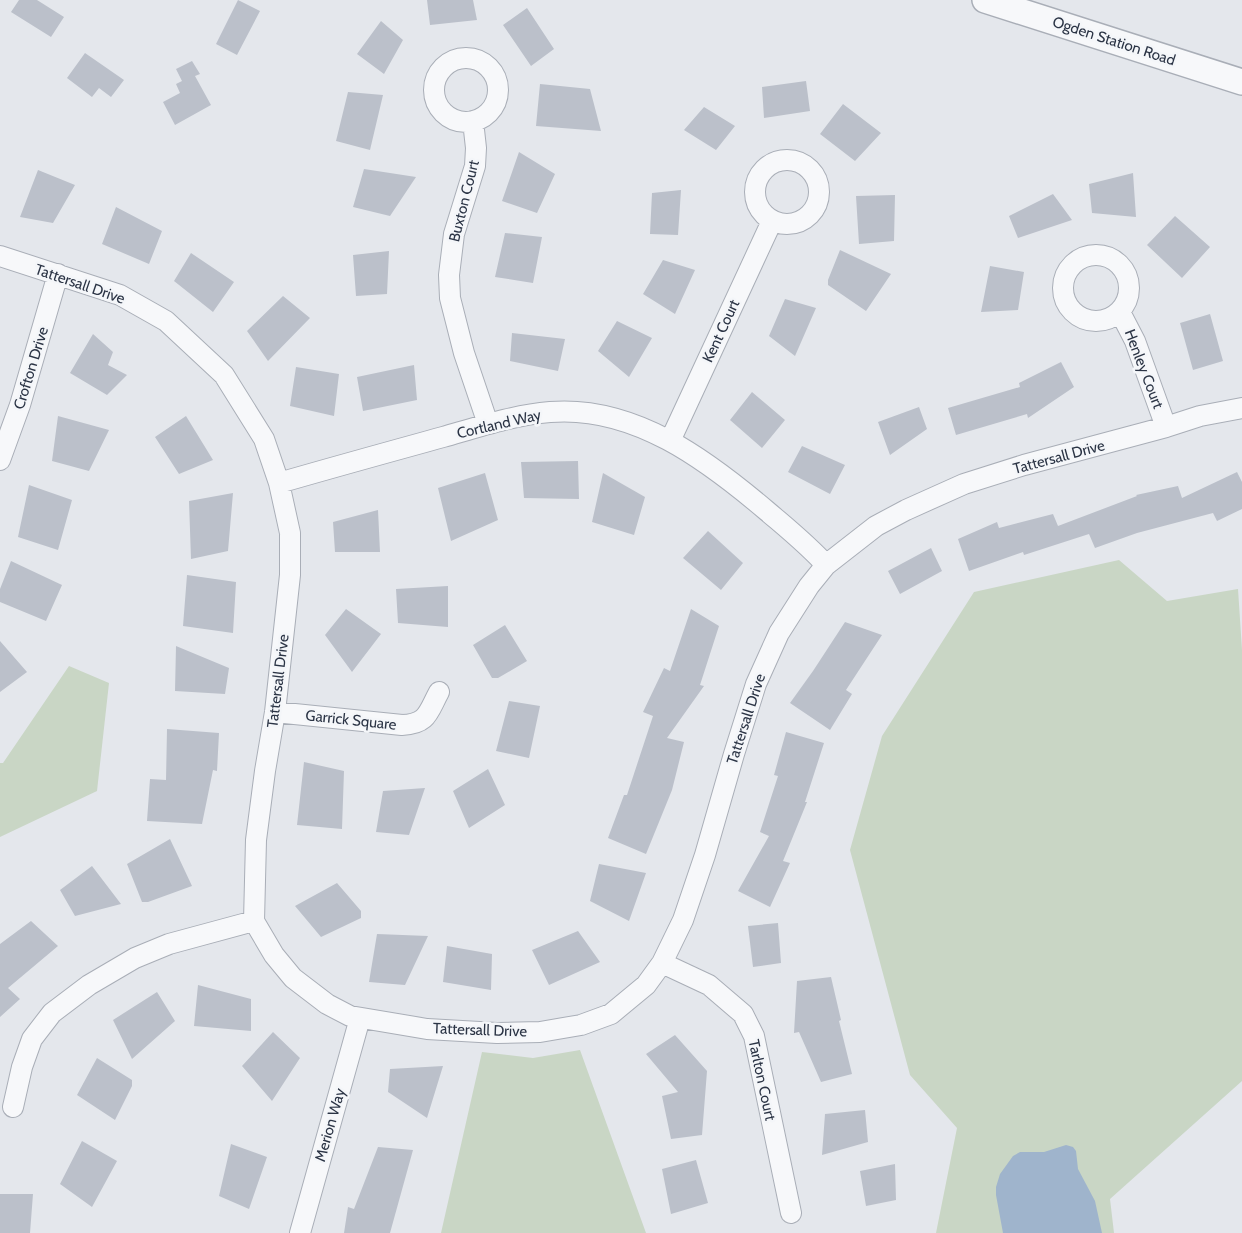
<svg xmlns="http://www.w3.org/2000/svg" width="1242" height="1233" font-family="Cabin,sans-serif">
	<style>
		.green { fill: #c9d6c5 }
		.water { fill: #9fb4cc }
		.building { fill: #bbc0ca }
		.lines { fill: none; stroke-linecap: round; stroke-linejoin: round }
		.minor-casing { stroke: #a9aeb7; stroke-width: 22 }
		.tertiary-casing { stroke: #a9aeb7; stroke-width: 28 }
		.minor { stroke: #f7f8fa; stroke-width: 20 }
		.tertiary { stroke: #f7f8fa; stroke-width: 25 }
		.labels { text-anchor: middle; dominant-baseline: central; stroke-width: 5; stroke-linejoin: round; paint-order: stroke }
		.street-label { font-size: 15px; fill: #2b3445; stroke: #f4f6f9 }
	</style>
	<rect width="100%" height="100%" fill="#e4e7ec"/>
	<path class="green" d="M 1119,560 L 1167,601 L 1238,589 L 1242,650 L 1242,1081 L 1110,1199 L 1114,1233 L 936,1233 L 957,1128 L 910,1075 L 850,850 L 882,736 L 974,592 Z
		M 69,666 L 109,683 L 97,791 L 0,837 L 0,763 L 3,763 Z
		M 580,1050 L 646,1233 L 441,1233 L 482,1052 L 533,1058 Z"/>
	<path class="water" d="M 1066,1145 L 1073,1147 L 1076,1151 L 1078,1169 L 1095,1201 L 1102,1233 L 1003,1233 L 996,1195 L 996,1187 L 1000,1174 L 1013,1156 L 1020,1152 L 1044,1152 Z"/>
	<path class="building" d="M 19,0 L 37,0 L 64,17 L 51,37 L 11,12 Z
		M 238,0 L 260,11 L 237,55 L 216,44 Z
		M 427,0 L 473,0 L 477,20 L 430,25 Z
		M 527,8 L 554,49 L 531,66 L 503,25 Z
		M 381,21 L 403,40 L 384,74 L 357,54 Z
		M 85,53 L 124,80 L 111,97 L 99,88 L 92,97 L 67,78 Z
		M 192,61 L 200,74 L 195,76 L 211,105 L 175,125 L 163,102 L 180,93 L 176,84 L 182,81 L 176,69 Z
		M 806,81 L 810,111 L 764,118 L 762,87 Z
		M 540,84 L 590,89 L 601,131 L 536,126 Z
		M 348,92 L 383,95 L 370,150 L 336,141 Z
		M 843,104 L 881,133 L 855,161 L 820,134 Z
		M 704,107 L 735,126 L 716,150 L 684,130 Z
		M 519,152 L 555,174 L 537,213 L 502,201 Z
		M 364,169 L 416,177 L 390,216 L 353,207 Z
		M 38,170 L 75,185 L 53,223 L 20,217 Z
		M 1133,173 L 1136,217 L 1092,213 L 1089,184 Z
		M 681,190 L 678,235 L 650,234 L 652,193 Z
		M 1053,194 L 1072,220 L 1018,238 L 1009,216 Z
		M 895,195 L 894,241 L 859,244 L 856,196 Z
		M 116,207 L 162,231 L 149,264 L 102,244 Z
		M 1175,216 L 1210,247 L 1182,278 L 1147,245 Z
		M 505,233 L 542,237 L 533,283 L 495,277 Z
		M 840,250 L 891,274 L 866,311 L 828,285 L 828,280 Z
		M 389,251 L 387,294 L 356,296 L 353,255 Z
		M 191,253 L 234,282 L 213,312 L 174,281 Z
		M 663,260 L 695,270 L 675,314 L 643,294 Z
		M 990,266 L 1024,272 L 1018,310 L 981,312 Z
		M 283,296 L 310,318 L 268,361 L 247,331 Z
		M 785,299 L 816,308 L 795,356 L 769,336 Z
		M 1210,314 L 1223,361 L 1193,370 L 1180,323 Z
		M 617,321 L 652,338 L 629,377 L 598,351 Z
		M 512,333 L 565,339 L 558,371 L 510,361 Z
		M 93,334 L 113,352 L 108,365 L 127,375 L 107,395 L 70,373 Z
		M 1061,362 L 1074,387 L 1028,418 L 1027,414 L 956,435 L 948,408 L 1020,387 L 1019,383 Z
		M 414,365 L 417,400 L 363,411 L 357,377 Z
		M 296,367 L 339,374 L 334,416 L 290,406 Z
		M 752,392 L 785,420 L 762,448 L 730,420 Z
		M 919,407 L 927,429 L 890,455 L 878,422 Z
		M 58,416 L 109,430 L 89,471 L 52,461 Z
		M 186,416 L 213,460 L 179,474 L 155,437 Z
		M 802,446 L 845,465 L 830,494 L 788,472 Z
		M 578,461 L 579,499 L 524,498 L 521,462 Z
		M 1237,472 L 1242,482 L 1242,509 L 1217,521 L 1213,513 L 1137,533 L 1095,548 L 1089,534 L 1024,555 L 1023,552 L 969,571 L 958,539 L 997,522 L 999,528 L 1053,514 L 1058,526 L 1137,496 L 1136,495 L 1178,486 L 1182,498 Z
		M 485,473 L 498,520 L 451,541 L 438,488 Z
		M 603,473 L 645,497 L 634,535 L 592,522 Z
		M 29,485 L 72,500 L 58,550 L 18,537 Z
		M 233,493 L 228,551 L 191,559 L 189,501 Z
		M 378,510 L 380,552 L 335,552 L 333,522 Z
		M 708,531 L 743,563 L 721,590 L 683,558 Z
		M 931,548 L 942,571 L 900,594 L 888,571 Z
		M 11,561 L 62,585 L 46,621 L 0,602 L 0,589 Z
		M 187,575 L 236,582 L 233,633 L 183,626 Z
		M 448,586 L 448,627 L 398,623 L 396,589 Z
		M 346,609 L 381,634 L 352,672 L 325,635 Z
		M 691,609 L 719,626 L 700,685 L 704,686 L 667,738 L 684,742 L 672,790 L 646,854 L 608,838 L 624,795 L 627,795 L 653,716 L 643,712 L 664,668 L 670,671 Z
		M 845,622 L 882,635 L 846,690 L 852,694 L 830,730 L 790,703 L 813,671 Z
		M 505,625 L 527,661 L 498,678 L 492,678 L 473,645 Z
		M 0,641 L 27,672 L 0,692 Z
		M 176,646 L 229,668 L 225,694 L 175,691 Z
		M 509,701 L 540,706 L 529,758 L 496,751 Z
		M 167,729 L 219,733 L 217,771 L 213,770 L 202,824 L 147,821 L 150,779 L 166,780 Z
		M 786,732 L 824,743 L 805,802 L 807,802 L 783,861 L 790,863 L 770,907 L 738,891 L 769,836 L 760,832 L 778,776 L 774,775 Z
		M 304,762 L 344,771 L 342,829 L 297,825 Z
		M 488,769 L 505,805 L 469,828 L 453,791 Z
		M 425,788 L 409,835 L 376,832 L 383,791 Z
		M 170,839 L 192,886 L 148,902 L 142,902 L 127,864 Z
		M 599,864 L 646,873 L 629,921 L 590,901 Z
		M 92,866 L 121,904 L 75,916 L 60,890 Z
		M 337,883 L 361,911 L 361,918 L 321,937 L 295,906 Z
		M 31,921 L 58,946 L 8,988 L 20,999 L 0,1017 L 0,944 Z
		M 778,923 L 781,963 L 753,967 L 748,926 Z
		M 578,931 L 600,962 L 549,985 L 532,950 Z
		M 377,934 L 428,936 L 405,985 L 369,982 Z
		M 447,946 L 492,954 L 491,990 L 443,982 Z
		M 831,977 L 841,1020 L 839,1021 L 852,1074 L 821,1082 L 799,1032 L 794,1033 L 797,981 Z
		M 198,985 L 251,999 L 251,1031 L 194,1026 Z
		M 157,992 L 175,1021 L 132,1059 L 113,1020 Z
		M 273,1032 L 300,1058 L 272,1101 L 242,1066 Z
		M 675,1035 L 707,1071 L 702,1135 L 671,1139 L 662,1096 L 678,1092 L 646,1054 Z
		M 97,1058 L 132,1080 L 132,1086 L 115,1120 L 77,1095 Z
		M 443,1066 L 427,1118 L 388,1092 L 390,1069 Z
		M 865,1110 L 868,1142 L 822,1155 L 825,1114 Z
		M 82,1141 L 117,1161 L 92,1207 L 60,1184 Z
		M 231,1144 L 267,1157 L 249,1209 L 219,1196 Z
		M 378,1147 L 413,1150 L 390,1233 L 344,1233 L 348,1207 L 354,1209 Z
		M 696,1160 L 708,1203 L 671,1214 L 662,1169 Z
		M 895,1164 L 896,1200 L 866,1206 L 860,1171 Z
		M 0,1194 L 33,1194 L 30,1233 L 0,1233 Z"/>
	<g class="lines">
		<g class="minor-casing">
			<path id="minor" d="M434 90a32 32 0 1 1 64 0a32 32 0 1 1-64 0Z
				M 473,121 L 476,148 L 475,166 L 454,234 L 449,275 L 450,298 L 464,353 L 488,424
				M755 192a32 32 0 1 1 64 0a32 32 0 1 1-64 0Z
				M1063 288a33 33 0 1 1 66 0a33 33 0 1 1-66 0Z
				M 0,256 L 120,295 L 166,321 L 224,375 L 264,439 L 279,483 L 290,533 L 290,575 L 275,712 L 265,771 L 256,840 L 254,921 L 274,955 L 293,978 L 327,1004 L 350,1016 L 427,1029 L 497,1033 L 540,1032 L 581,1025 L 611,1014 L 646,985 L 662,963 L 683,920 L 705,855 L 734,754 L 756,684 L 779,633 L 809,586 L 826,565 L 876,526 L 906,510 L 964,484 L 1024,465 L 1166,427 L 1200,416 L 1242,408
				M 1120,312 L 1135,341 L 1166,427
				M 670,441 L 772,221
				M 0,460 L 20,405 L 58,274
				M 279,483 C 334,467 389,452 443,437 C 478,427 514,415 550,412 C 634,405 707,460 767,511 C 788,529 808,545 826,565
				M 275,712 L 402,725 C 428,724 428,712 439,692
				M 662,963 L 709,985 L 743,1014 L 754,1036 L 791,1213
				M 13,1107 L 22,1067 L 32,1039 L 52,1013 L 89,985 L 135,958 L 169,944 L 254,921
				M 300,1233 L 360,1018"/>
		</g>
		<g class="tertiary-casing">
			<path id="tertiary" d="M 985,0 L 1242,82"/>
		</g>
		<use href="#minor" class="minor"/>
		<use href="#tertiary" class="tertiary"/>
	</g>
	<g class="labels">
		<g class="street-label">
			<text transform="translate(1114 41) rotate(18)">Ogden Station Road</text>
			<text transform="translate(464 201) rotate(-76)">Buxton Court</text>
			<text transform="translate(80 284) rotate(19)">Tattersall Drive</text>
			<text transform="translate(721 331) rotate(-65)">Kent Court</text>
			<text transform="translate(31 368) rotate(-73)">Crofton Drive</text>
			<text transform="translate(1144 369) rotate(69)">Henley Court</text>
			<text transform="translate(499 424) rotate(-13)">Cortland Way</text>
			<text transform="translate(1059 457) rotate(-15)">Tattersall Drive</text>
			<text transform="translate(278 681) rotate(-83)">Tattersall Drive</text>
			<text transform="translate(746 719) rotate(-72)">Tattersall Drive</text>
			<text transform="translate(351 720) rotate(6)">Garrick Square</text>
			<text transform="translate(480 1030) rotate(2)">Tattersall Drive</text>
			<text transform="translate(762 1080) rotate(78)">Tarlton Court</text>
			<text transform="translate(330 1125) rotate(-74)">Merion Way</text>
		</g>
	</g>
</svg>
